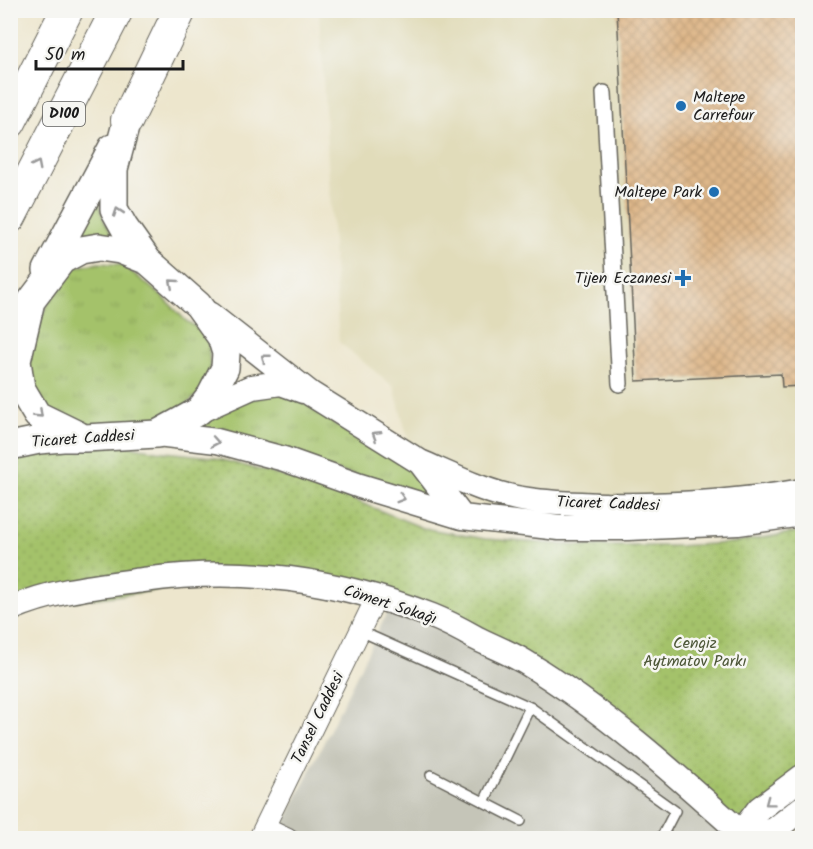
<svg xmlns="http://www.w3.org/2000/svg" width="813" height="849" font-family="Kalam,sans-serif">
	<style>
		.built { fill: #e1dcba }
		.industrial { fill: #c5c5b8 }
		.grass { fill: url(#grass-tufts); stroke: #606f43; stroke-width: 1.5 }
		.park { fill: url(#park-dots); stroke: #606f43; stroke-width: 1.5 }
		.building { fill: url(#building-cross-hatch) }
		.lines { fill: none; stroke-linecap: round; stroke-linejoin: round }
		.service-casing { stroke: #65635a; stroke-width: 12 }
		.pedestrian-casing { stroke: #65635a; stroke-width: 18 }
		.minor-casing { stroke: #65635a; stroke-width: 22 }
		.tertiary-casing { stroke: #65635a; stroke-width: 27 }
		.secondary-casing { stroke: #65635a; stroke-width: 30 }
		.trunk-casing { stroke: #65635a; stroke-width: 34 }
		.service { stroke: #fff; stroke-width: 9 }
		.pedestrian { stroke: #fff; stroke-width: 15 }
		.minor { stroke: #fff; stroke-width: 20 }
		.tertiary { stroke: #fff; stroke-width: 24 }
		.secondary { stroke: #fff; stroke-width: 27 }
		.trunk { stroke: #fff; stroke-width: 32 }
		.oneway { stroke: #999 }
		.poi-dot { fill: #1f6fb2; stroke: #f6f6f2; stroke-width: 2 }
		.labels { text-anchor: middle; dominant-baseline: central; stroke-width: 5; stroke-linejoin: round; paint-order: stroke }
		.shield { fill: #f6f6f2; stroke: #5d5d5c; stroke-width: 1.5 }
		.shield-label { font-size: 15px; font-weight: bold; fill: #1c1c1c }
		.poi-label { font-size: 16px; fill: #1c1c1c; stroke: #f6f6f2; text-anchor: end }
		.street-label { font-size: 16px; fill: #1c1c1c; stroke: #f6f6f2 }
		.park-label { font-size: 16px; fill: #4c5637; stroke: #f6f6f2 }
	</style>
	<defs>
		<pattern id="grass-tufts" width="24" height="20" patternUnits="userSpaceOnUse" patternTransform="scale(1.5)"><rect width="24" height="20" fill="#a4c26a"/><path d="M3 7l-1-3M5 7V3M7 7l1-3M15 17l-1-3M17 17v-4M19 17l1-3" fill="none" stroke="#8da65b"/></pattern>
		<pattern id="park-dots" width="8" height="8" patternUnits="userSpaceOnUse" patternTransform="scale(1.5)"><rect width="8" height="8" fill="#a4c26a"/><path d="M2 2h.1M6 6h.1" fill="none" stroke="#8da65b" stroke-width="1.8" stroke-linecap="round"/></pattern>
		<pattern id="building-cross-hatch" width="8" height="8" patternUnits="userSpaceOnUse" patternTransform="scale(1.5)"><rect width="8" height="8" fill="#deb78a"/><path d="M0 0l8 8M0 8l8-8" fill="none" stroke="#be9d76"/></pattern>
	</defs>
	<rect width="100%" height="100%" fill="#f6f6f2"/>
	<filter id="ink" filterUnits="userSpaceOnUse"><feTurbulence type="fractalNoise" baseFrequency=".0167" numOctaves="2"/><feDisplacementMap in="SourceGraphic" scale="12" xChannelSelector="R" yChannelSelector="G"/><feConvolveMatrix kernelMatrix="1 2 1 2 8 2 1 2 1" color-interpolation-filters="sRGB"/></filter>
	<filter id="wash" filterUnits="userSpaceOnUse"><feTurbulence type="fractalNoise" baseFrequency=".008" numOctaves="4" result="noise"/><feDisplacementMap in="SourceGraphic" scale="24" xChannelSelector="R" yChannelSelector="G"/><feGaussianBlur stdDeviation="1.35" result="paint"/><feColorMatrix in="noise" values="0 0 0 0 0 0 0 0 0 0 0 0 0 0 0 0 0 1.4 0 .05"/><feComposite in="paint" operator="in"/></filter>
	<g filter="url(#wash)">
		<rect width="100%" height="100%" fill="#ede6cd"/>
		<path class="built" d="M 319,11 L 802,11 L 802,496 L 630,515 L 485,506 L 416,469 L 394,387 L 339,342 Z"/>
		<path class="industrial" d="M 391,605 L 588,703 L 738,838 L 293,838 L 280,832 Z"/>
		<path class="grass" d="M 98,184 C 99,212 102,225 123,244 L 62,252 Z
			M 99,263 L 123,265 L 164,298 L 186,321 L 199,329 L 209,344 L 210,374 L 199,394 L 179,410 L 136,425 L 87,427 L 55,415 L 27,387 L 32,335 L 47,305 L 76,267 Z
			M 280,393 L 298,399 L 341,428 L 416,469 L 445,502 L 195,429 C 224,403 243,400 280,393 Z"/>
		<path class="park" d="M 85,438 L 156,451 L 212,457 L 322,487 L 423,528 L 485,539 L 584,546 L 676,546 L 732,543 L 802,531 L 802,777 L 741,833 L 590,705 L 433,616 L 270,576 L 11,609 L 10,451 Z"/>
		<g id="blocks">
			<path class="building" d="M 617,10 L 802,10 L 802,386 L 782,387 L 781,374 L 636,381 Z"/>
		</g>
	</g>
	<g filter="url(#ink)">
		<use href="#blocks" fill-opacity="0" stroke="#65635a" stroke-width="1.5"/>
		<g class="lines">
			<g class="service-casing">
				<path id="service" d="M 360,631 L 530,707 L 675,811 L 661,838
					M 431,775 L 521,821
					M 484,802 L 530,707"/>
			</g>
			<g class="pedestrian-casing">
				<path id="pedestrian" d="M 604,93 L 620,384"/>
			</g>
			<g class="minor-casing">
				<path id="minor" d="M 265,827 L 288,838
					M 259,838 L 376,598"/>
			</g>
			<g class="tertiary-casing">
				<path id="tertiary" d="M 209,314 L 311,394 L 420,462 L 462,517
					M 199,411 L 252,387 L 281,383 L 303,391
					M 157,434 L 217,441 L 284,459 L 360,486 L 462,517 L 559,528 L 628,528 L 738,523 L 802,514
					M 420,462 C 455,477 490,495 528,500 C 554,504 580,504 606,505 C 674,506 735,503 802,491
					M 10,609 C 53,590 98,586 143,580 C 244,566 336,579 432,616 C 447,622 462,630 476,638 C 492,646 510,653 525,662 C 604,710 673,772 741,833
					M 741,833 L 759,809 L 802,777
					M 741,833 L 773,831 L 802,808"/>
			</g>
			<g class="secondary-casing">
				<path id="secondary" d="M 47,270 L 112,148
					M 78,435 L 37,415 L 21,388 L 17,361 L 31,301 L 62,260 L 81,250 L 99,247 L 120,250 L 148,261
					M 10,446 L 39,440 L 63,438 L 85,438 L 157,434 L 199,411 L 211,395 L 225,368 L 226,353 L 221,337 L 198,305 L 148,261 L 124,227 L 114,209 L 114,169 L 127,120"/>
			</g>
			<g class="trunk-casing">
				<path id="trunk" d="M 127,120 L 180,10
					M 10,122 L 67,10
					M 10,217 L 117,10"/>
			</g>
			<use href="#service" class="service"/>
			<use href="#pedestrian" class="pedestrian"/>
			<use href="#minor" class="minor"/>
			<use href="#tertiary" class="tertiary"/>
			<use href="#secondary" class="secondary"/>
			<use href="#trunk" class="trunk"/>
		</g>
		<defs><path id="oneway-chevron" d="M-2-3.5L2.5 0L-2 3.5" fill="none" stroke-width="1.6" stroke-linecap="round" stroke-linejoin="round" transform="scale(1.5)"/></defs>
		<g class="oneway">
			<use href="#oneway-chevron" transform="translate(37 165) rotate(-63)"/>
			<use href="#oneway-chevron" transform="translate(118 212) rotate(-109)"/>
			<use href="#oneway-chevron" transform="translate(173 283) rotate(-139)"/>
			<use href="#oneway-chevron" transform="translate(265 358) rotate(-141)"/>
			<use href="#oneway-chevron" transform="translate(39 414) rotate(43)"/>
			<use href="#oneway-chevron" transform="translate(376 435) rotate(-148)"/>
			<use href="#oneway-chevron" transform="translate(215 442) rotate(10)"/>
			<use href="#oneway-chevron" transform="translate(401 498) rotate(17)"/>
			<use href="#oneway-chevron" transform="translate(769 802) rotate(143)"/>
		</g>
	</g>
	<g class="poi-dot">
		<circle cx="681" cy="106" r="6"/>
		<circle cx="714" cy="192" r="6"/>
		<path d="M680 269h6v6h6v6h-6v6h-6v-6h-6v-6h6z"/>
	</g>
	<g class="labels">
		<rect class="shield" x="43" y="102" width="42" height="24" rx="4.5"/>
		<g class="shield-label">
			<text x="64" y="114">D100</text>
		</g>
		<g class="poi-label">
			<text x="693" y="97" text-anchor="start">Maltepe<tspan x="693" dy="18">Carrefour</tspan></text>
			<text x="702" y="192">Maltepe Park</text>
			<text x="671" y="278">Tijen Eczanesi</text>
		</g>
		<g class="street-label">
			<text transform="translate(83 439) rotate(-4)">Ticaret Caddesi</text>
			<text transform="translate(608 504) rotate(2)">Ticaret Caddesi</text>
			<text transform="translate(390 605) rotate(18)">Cömert Sokağı</text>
			<text transform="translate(318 718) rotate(-64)">Tansel Caddesi</text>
		</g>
		<g class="park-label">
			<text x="695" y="643">Cengiz<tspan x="695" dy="18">Aytmatov Parkı</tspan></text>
		</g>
	</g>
	<rect width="813" height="849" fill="none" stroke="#f6f6f2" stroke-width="36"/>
	<path d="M36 60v9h147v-9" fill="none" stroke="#1c1c1c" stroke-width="3"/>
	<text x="45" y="60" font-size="18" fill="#1c1c1c" stroke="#f6f6f2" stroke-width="4.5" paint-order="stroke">50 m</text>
</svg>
